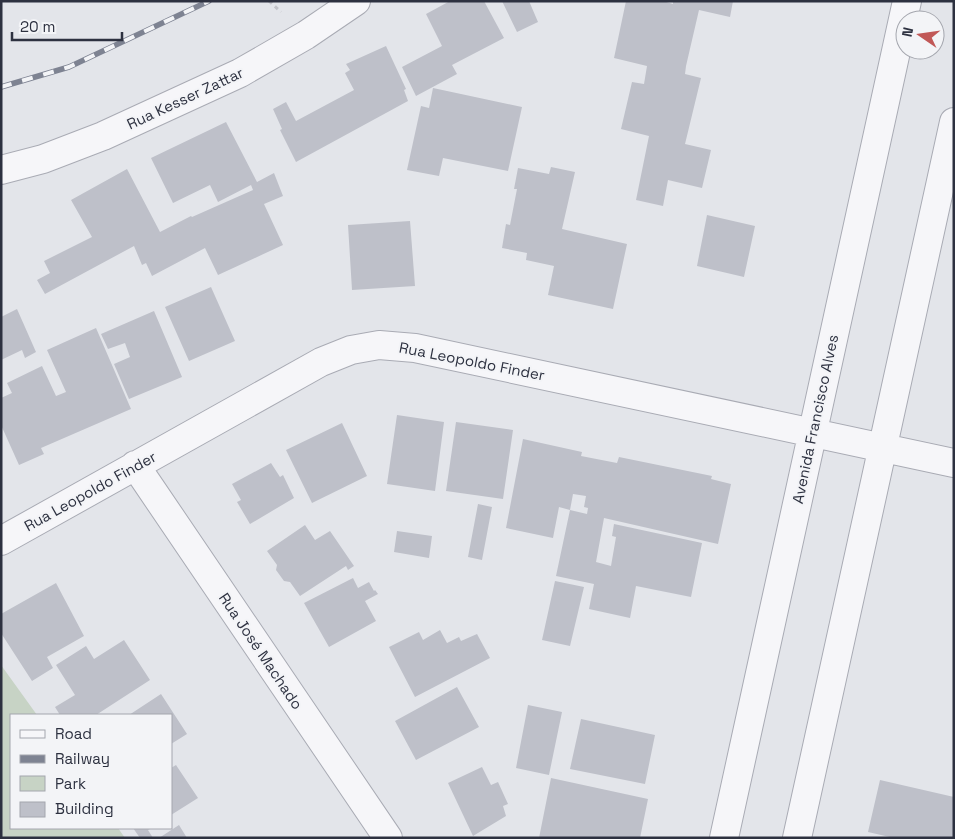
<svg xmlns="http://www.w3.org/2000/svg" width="955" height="839" font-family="'Space Grotesk',sans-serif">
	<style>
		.green { fill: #c7d3c5 }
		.building { fill: #bec0c9 }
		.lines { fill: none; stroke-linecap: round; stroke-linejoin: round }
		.minor-casing { stroke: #a9abb4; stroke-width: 30 }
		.path { stroke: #c2c3c9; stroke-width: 3; stroke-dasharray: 4 4; stroke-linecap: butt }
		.minor { stroke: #f6f6f9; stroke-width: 28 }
		.rail-casing { stroke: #7e8392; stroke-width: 5.5 }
		.rail { stroke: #f3f4f7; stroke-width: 4; stroke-dasharray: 11; stroke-linecap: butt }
		.labels { text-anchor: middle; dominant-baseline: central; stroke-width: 4; stroke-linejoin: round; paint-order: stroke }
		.street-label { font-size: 15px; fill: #2d3140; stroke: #f3f4f7 }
	</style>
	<rect width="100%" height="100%" fill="#e3e5ea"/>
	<path class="green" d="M 1,665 L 37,715 L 11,715 L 11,828 L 118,828 L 125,838 L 1,838 Z"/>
	<path class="building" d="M 450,1 L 484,1 L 504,38 L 452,65 L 457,74 L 416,96 L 402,67 L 442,46 L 426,14 Z
		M 502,1 L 529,1 L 538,22 L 517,32 Z
		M 626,1 L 663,1 L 673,4 L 673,1 L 733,1 L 730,17 L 699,10 L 686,66 L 685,74 L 701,78 L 685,144 L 711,150 L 702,188 L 668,180 L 663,206 L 636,200 L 649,136 L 621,129 L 632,82 L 644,84 L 647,66 L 614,58 Z
		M 386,46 L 406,89 L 404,90 L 408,101 L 296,162 L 280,130 L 282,129 L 273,109 L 286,102 L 296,121 L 354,90 L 345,73 L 350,70 L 346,64 Z
		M 433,88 L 522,107 L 508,171 L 443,158 L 439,176 L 407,170 L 421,106 L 429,108 Z
		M 226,122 L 257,182 L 274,173 L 283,196 L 264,204 L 283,245 L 218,275 L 205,248 L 152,276 L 146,263 L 142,265 L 134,246 L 45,294 L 37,280 L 50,273 L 44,261 L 92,237 L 71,200 L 127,169 L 160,232 L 191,216 L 192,217 L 253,190 L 251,185 L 218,202 L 210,185 L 173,203 L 151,158 Z
		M 551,167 L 575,172 L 562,229 L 627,244 L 613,309 L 548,295 L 554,266 L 526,260 L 527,253 L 502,248 L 506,224 L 510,225 L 517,189 L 514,189 L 518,168 L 549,174 Z
		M 707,215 L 755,226 L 744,277 L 697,266 Z
		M 410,221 L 415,286 L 352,290 L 348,225 Z
		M 211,287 L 235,341 L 189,361 L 165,307 Z
		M 17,309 L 36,352 L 25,358 L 22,350 L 1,360 L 1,317 Z
		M 154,311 L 182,377 L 129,399 L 114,364 L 130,357 L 125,343 L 108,349 L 101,334 Z
		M 96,328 L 131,409 L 41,448 L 44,454 L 19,465 L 1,425 L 1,398 L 12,393 L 7,383 L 42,366 L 56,396 L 66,392 L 47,350 Z
		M 397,415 L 444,422 L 435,491 L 387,484 Z
		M 456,422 L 513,430 L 503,499 L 446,491 Z
		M 342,423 L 367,476 L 312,503 L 286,450 Z
		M 523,439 L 582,452 L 581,456 L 617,463 L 619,457 L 712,476 L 711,479 L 731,484 L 718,544 L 604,518 L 596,562 L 611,566 L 616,537 L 612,536 L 614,524 L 702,543 L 691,597 L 636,586 L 630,618 L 589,609 L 594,584 L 556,576 L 570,510 L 587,514 L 588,508 L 584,507 L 586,496 L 573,494 L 570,510 L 559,507 L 553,538 L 506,528 Z
		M 271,463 L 280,477 L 283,475 L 294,498 L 250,524 L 237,502 L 241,500 L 232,484 Z
		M 478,504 L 492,507 L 482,560 L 468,557 Z
		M 305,525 L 315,540 L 330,531 L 354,566 L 348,570 L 346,566 L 300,596 L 290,582 L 284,581 L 276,570 L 277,565 L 267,551 Z
		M 397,531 L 432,536 L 429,558 L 394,552 Z
		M 353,578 L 358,588 L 369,582 L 374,591 L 375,590 L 378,594 L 365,601 L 376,621 L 329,647 L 304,603 Z
		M 555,581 L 584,587 L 570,646 L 542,640 Z
		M 56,583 L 84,636 L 47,657 L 53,668 L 32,681 L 1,633 L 1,614 Z
		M 440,630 L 447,643 L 459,637 L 461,641 L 477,634 L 490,658 L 415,697 L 389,647 L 419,632 L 423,640 Z
		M 124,640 L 150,680 L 96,715 L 60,715 L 55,707 L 75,695 L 56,665 L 86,646 L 94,659 Z
		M 457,687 L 479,727 L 416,760 L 395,721 Z
		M 161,694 L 187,734 L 171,744 L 171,715 L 129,715 Z
		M 528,705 L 562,712 L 549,775 L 516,768 Z
		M 581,719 L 655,735 L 645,784 L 570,769 Z
		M 176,765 L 198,798 L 171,815 L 171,768 Z
		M 482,767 L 491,785 L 498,782 L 508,804 L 503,806 L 506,816 L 473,836 L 448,783 Z
		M 551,778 L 648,799 L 640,838 L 539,838 Z
		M 880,780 L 954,797 L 954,838 L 894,838 L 868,832 Z
		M 179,825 L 187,838 L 159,838 Z
		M 133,828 L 152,828 L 148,830 L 153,838 L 140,838 Z"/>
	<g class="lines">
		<g class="minor-casing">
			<path id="minor" d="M 1,170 L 43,159 L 103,136 L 240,73 L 306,35 L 356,1
				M 135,465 L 388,838
				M 1,541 L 321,362 L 351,350 L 379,345 L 415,348 L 954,463
				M 724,838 L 907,1
				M 797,838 L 954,122"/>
		</g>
		<path class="path" d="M 269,1 L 281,12"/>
		<use href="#minor" class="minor"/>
		<g class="rail-casing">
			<path id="rail" d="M 1,87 L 69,67 L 209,1"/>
		</g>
		<use href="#rail" class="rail"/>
	</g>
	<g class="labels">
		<g class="street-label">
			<text transform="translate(185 98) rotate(-25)">Rua Kesser Zattar</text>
			<text transform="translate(472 361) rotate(11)">Rua Leopoldo Finder</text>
			<text transform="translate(815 419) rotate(-78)">Avenida Francisco Alves</text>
			<text transform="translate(90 491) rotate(-29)">Rua Leopoldo Finder</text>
			<text transform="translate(261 651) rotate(56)">Rua José Machado</text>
		</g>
	</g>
	<rect width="955" height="839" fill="none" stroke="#2d3140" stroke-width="5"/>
	<rect x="10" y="714" width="162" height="115" fill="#f3f4f7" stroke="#a4a6ae"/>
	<rect x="20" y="730" width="25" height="8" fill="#f6f6f9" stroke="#a4a6ae"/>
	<text x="55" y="739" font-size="15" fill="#2d3140">Road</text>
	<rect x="20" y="755" width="25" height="8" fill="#7e8392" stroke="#a4a6ae"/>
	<text x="55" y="764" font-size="15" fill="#2d3140">Railway</text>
	<rect x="20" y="776" width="25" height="15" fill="#c7d3c5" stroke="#a4a6ae"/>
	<text x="55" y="789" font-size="15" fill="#2d3140">Park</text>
	<rect x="20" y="802" width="25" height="15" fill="#bec0c9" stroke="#a4a6ae"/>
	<text x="55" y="814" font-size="15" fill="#2d3140">Building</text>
	<g transform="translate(920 35) rotate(283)"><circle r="24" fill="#f3f4f7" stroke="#a4a6ae"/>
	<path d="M0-4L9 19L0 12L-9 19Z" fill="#c15857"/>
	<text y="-8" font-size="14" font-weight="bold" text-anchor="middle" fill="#2d3140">N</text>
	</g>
	<path d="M12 32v8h110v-8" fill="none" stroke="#2d3140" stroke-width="2.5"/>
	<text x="20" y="32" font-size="15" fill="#2d3140" stroke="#f3f4f7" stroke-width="4" paint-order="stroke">20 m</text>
</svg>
